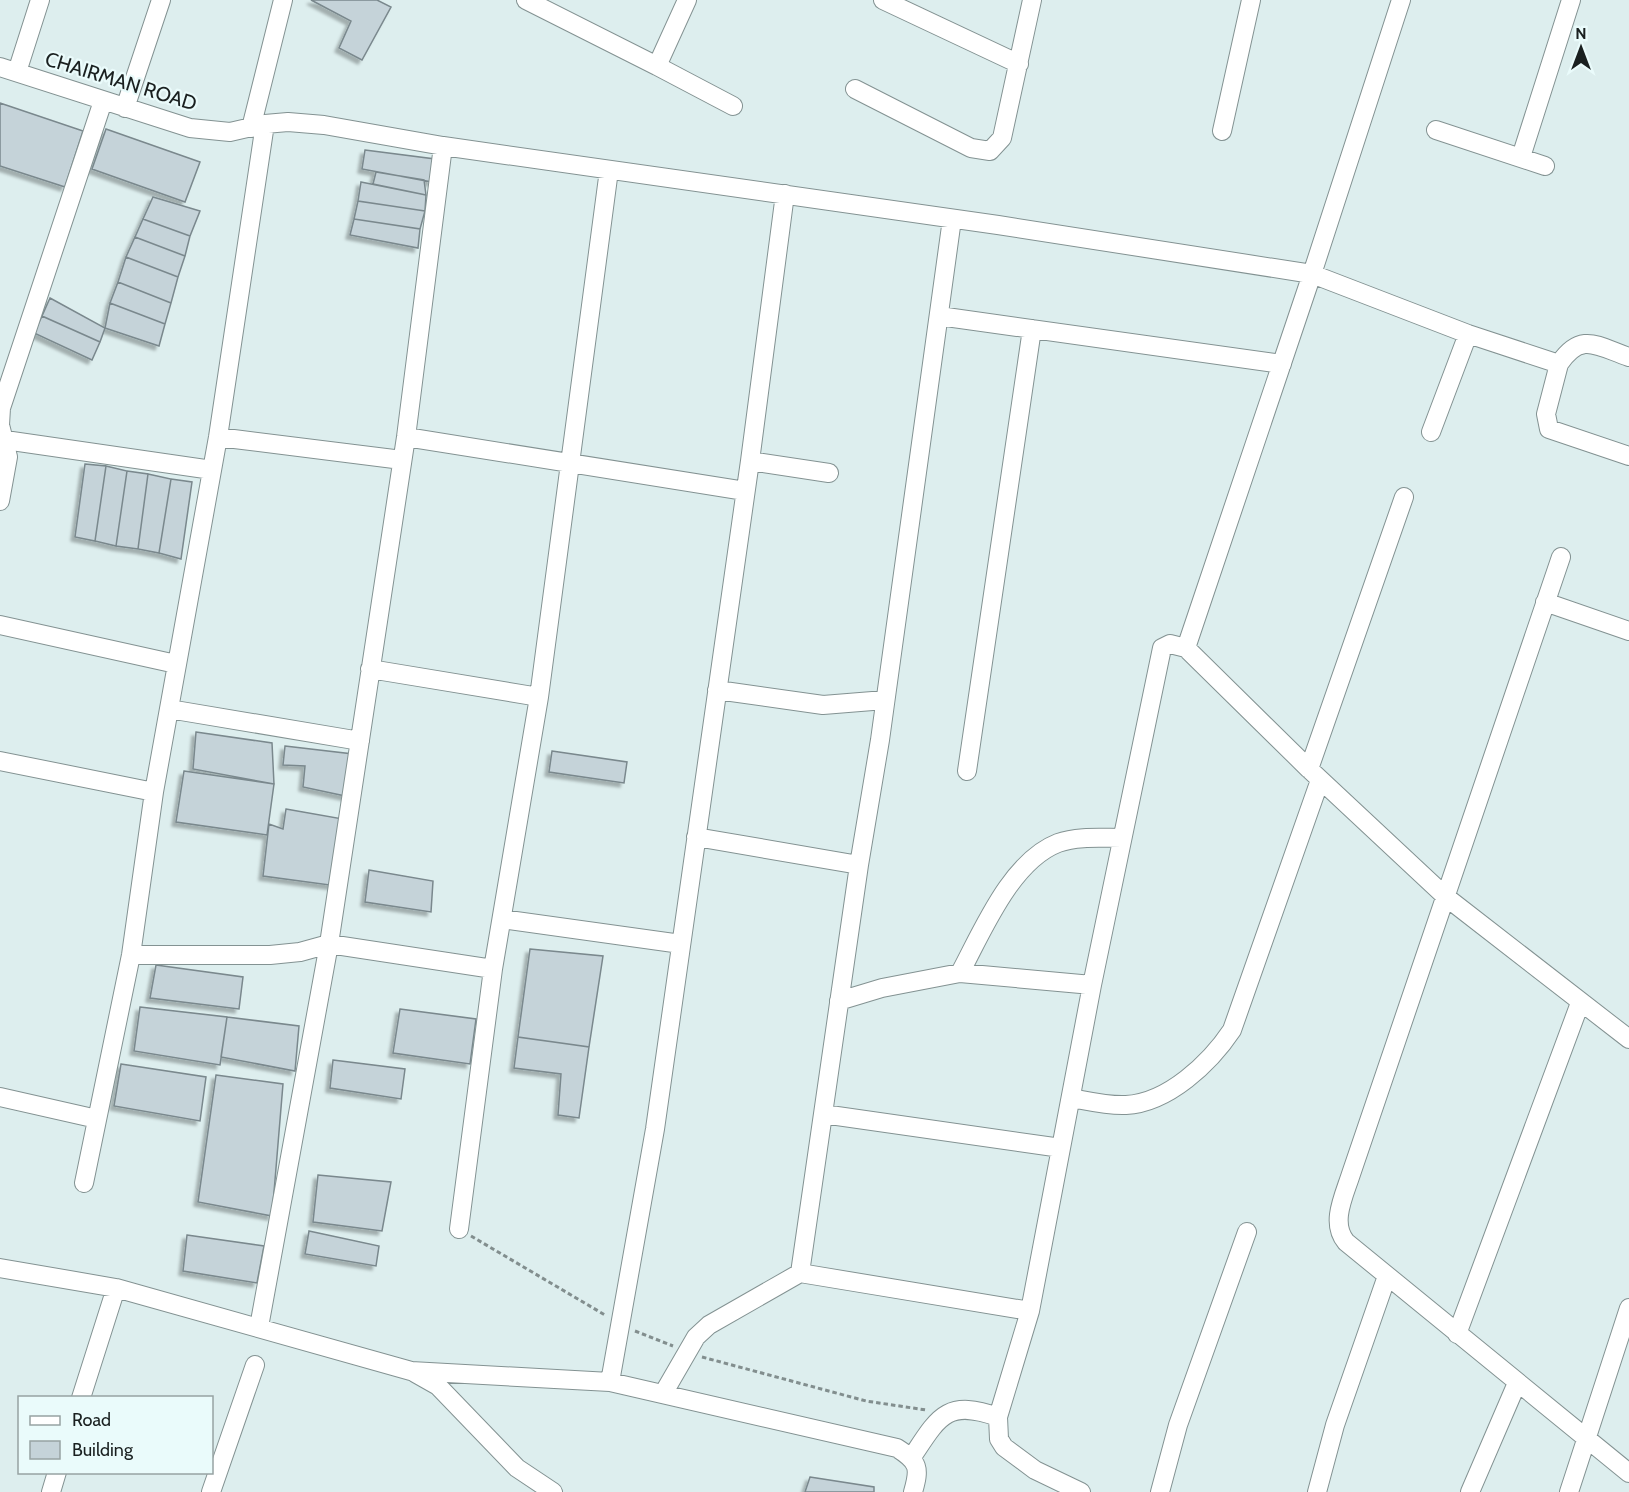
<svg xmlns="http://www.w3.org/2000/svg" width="1629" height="1492" font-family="Cabin,sans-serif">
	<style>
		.building { fill: #c5d3d9; stroke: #7a888d; stroke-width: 1.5; filter: url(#shadow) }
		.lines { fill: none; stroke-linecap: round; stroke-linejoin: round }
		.minor-casing { stroke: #839292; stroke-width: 20 }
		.path { stroke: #828e8e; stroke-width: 3; stroke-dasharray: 4.5 3; stroke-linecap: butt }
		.minor { stroke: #fff; stroke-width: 18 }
		.labels { text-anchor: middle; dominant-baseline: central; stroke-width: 4.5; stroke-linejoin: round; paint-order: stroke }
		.street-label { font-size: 20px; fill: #1a2020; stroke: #eafbfb }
	</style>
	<defs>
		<filter id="shadow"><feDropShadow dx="-4" dy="4" stdDeviation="1.5" flood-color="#0004"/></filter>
	</defs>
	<rect width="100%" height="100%" fill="#dee"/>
	<path class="building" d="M 311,0 L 377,0 L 391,7 L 362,60 L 339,48 L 351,21 Z
		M 0,103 L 83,131 L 65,187 L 0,166 Z
		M 106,129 L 200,162 L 185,202 L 92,169 Z
		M 365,150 L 435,159 L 432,182 L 362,169 Z
		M 376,172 L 424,180 L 426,195 L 373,184 Z
		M 361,182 L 426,195 L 425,211 L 358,201 Z
		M 153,197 L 200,211 L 190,236 L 143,219 Z
		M 358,201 L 425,211 L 420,229 L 354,219 Z
		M 143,219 L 190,236 L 185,256 L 135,237 Z
		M 354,219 L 420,229 L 418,248 L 350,235 Z
		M 135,237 L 185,256 L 178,277 L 126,257 Z
		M 126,257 L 178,277 L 171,303 L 118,282 Z
		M 118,282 L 171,303 L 165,324 L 110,303 Z
		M 50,298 L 105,328 L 100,342 L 42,316 Z
		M 110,303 L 165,324 L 159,346 L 105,328 Z
		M 42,316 L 100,342 L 92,360 L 34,333 Z
		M 85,464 L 106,466 L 95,541 L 75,537 Z
		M 106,466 L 127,471 L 116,546 L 95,541 Z
		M 127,471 L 148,474 L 138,549 L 116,546 Z
		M 148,474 L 171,479 L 159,553 L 138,549 Z
		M 171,479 L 192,482 L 181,559 L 159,553 Z
		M 196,732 L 272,743 L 274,784 L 193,769 Z
		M 285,746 L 353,754 L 350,797 L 303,787 L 305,766 L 283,765 Z
		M 552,751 L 627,762 L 624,783 L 549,772 Z
		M 184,771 L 274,784 L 267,835 L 176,822 Z
		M 286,809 L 343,819 L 337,886 L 263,876 L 269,824 L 283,829 Z
		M 369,870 L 433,881 L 431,912 L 365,902 Z
		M 530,949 L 603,956 L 589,1047 L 518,1037 Z
		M 156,965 L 243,977 L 239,1009 L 150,998 Z
		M 140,1007 L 227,1017 L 220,1065 L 134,1051 Z
		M 400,1009 L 476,1019 L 470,1064 L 393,1053 Z
		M 227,1017 L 299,1026 L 295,1071 L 221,1057 Z
		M 518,1037 L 589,1047 L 579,1118 L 558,1115 L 561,1074 L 514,1068 Z
		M 333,1060 L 405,1069 L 401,1099 L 330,1088 Z
		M 121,1064 L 206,1077 L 200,1121 L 114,1106 Z
		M 216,1075 L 283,1084 L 272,1216 L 198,1202 Z
		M 318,1175 L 391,1182 L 382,1231 L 313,1222 Z
		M 309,1231 L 379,1246 L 376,1266 L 305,1254 Z
		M 187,1235 L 264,1246 L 257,1283 L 183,1271 Z
		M 810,1477 L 874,1487 L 874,1492 L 805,1492 Z"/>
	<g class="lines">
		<g class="minor-casing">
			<path id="minor" d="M 526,0 L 657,66 L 687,0
				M 883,0 L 1019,64
				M 657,66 L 733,106
				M 0,67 L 190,128 L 230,132 L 265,124
				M 17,72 L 40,0
				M 855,89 L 971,148 L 990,151 L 1002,138 L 1032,0
				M 125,108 L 161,0
				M 251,128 L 283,0
				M 1436,130 L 1545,166
				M 1222,131 L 1251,0
				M 1521,157 L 1571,0
				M 939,316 L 1282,364
				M 1559,364 C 1581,331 1597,346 1629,357
				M 1431,432 L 1468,334
				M 218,437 L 402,460
				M 406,437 L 745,491
				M 0,444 L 5,440 L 212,470
				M 750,461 L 829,473
				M 0,501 L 8,457 L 0,425 L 1,408 L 103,101
				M 1561,557 L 1351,1174 C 1344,1196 1330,1223 1346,1242 L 1629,1473
				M 1545,602 L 1629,631
				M 0,625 L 176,664
				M 1186,648 L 1312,274 L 1468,334 L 1559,364 L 1546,414 L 1549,429 L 1629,456
				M 370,669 L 539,697
				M 717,690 L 823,705 L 885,700
				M 169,709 L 360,741
				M 0,761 L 154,792
				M 1309,769 L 1404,497
				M 967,771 L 1032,329
				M 696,837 L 859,865 L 880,740 L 952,219
				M 502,919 L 681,944
				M 131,955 L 270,955 L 300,952 L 329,944 L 493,969
				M 960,973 C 982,932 1011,861 1058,843 C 1077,836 1101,838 1121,838
				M 839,1001 L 882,988 L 960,973 L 1092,985
				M 0,1097 L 97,1119
				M 1071,1098 C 1088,1101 1108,1106 1126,1105 C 1168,1103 1210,1063 1232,1030 L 1320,780
				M 823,1114 L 1061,1148
				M 84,1183 L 131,955 L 154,792 L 218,437 L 265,124 L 288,122 L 324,125 L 443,146 L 998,225 L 1312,274 L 1401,0
				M 459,1229 L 493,969 L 539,697 L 609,170
				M 0,1268 L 116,1288 L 411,1371 L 610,1382 L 897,1448 C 919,1462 920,1468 913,1492
				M 800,1273 L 1030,1311
				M 259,1327 L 329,944 L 406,437 L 443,146
				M 1457,1334 L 1580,1003
				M 415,1373 L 438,1386 L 517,1468 L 553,1492
				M 610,1382 L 655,1129 L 750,461 L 785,194
				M 663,1394 L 696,1337 L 709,1325 L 800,1273 L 859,865
				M 81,1398 L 116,1288
				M 912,1457 C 939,1416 947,1399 998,1417
				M 51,1492 L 57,1472
				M 211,1492 L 255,1365
				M 1081,1492 L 1035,1470 L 1004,1447 L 999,1439 L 998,1417 L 1030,1311 L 1092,985 L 1162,648 L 1170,644 L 1186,648 L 1309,769 L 1446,897 L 1629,1039
				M 1160,1492 L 1178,1425 L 1247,1232
				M 1317,1492 L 1335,1425 L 1387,1276
				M 1470,1492 L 1517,1383
				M 1569,1492 L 1629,1308"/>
		</g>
		<path class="path" d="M 471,1236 L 605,1315
			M 635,1331 L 673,1346
			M 702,1357 L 866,1401 L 926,1410"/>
		<use href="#minor" class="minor"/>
	</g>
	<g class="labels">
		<g class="street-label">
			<text transform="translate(121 81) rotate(17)">CHAIRMAN ROAD</text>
		</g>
	</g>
	<rect x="18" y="1396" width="195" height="78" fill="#eafbfb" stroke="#97a3a3" stroke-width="1.5"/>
	<rect x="30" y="1416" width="30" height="9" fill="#ffffff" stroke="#97a3a3" stroke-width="1.5"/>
	<text x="72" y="1426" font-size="18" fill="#1a2020">Road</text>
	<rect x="30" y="1441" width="30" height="18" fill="#c5d3d9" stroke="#97a3a3" stroke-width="1.5"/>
	<text x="72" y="1456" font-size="18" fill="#1a2020">Building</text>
	<g transform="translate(1581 48)" stroke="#eafbfb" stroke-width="4.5" paint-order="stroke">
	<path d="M0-4.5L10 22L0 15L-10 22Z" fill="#1a2020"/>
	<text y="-9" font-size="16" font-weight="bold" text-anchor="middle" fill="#1a2020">N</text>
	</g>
</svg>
